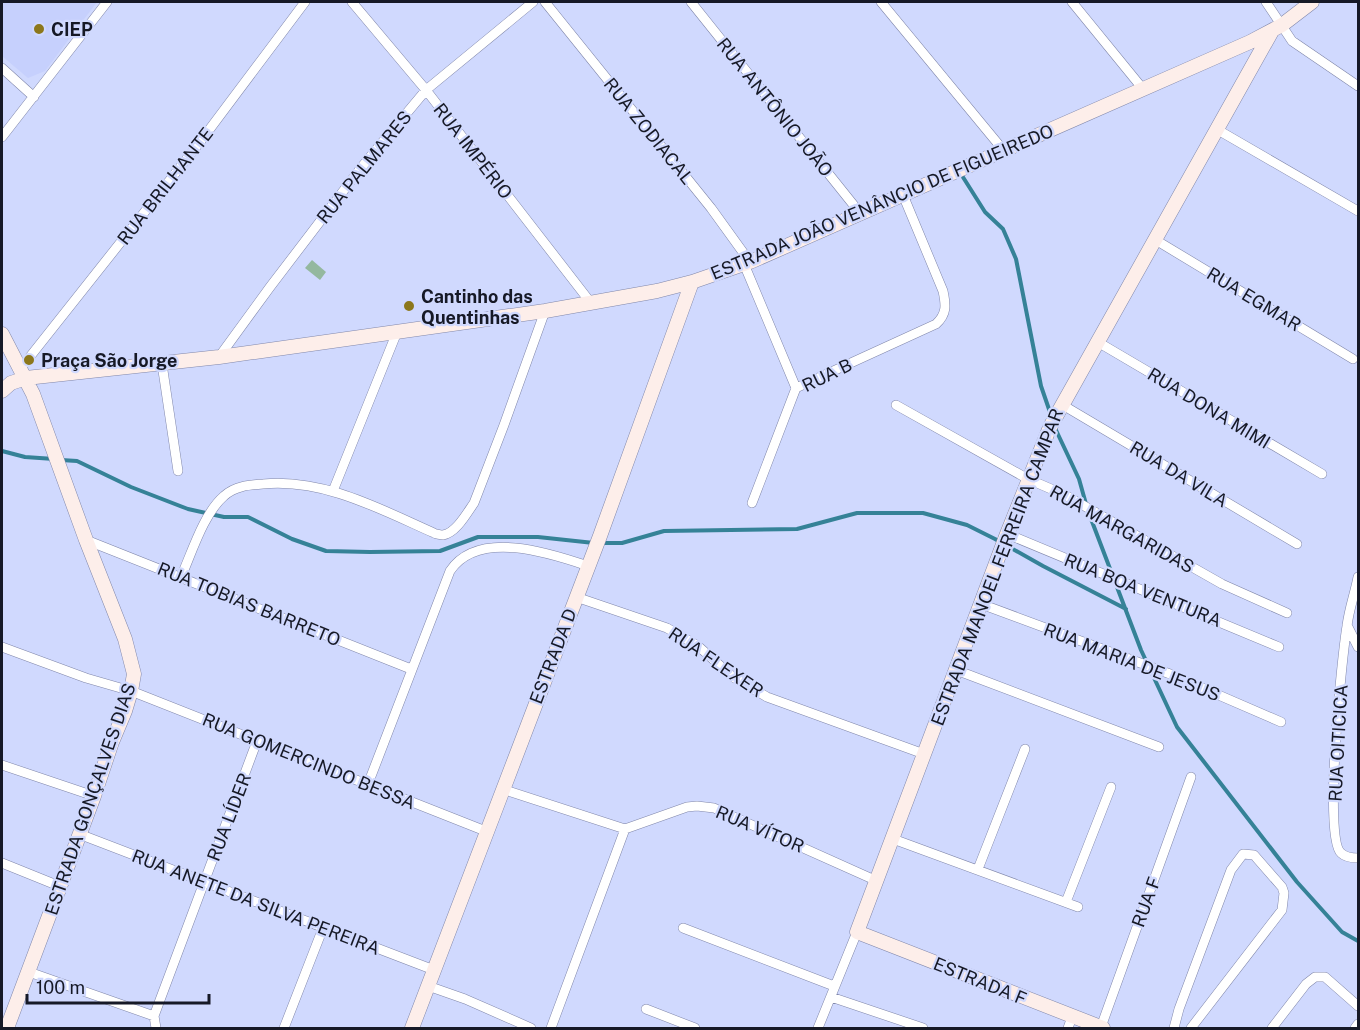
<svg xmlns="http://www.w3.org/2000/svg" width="1360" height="1030" font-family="'Public Sans',sans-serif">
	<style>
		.built { fill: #c6d0fd }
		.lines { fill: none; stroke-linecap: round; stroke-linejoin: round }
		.stream { stroke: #358297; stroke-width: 4 }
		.building { fill: #94b89f }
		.street-casing { stroke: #8087aa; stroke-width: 10 }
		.secondary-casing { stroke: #8087aa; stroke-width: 15 }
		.street { stroke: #fff; stroke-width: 9 }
		.secondary { stroke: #fdeeea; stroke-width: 14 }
		.poi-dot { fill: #8c771b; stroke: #d0d9fe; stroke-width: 2 }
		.labels { text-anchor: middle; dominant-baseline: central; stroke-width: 4.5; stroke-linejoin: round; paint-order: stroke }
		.poi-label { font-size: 18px; font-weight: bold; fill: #161926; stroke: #d0d9fe; text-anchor: start }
		.street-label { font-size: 18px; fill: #161926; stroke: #d0d9fe }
	</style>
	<rect width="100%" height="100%" fill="#d0d9fe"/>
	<path class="built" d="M 2,2 L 97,2 L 45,71 L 28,78 L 2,56 Z"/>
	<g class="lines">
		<path class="stream" d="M 961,174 L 985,212 L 1003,229 L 1016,259 L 1041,386 L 1052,418
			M 1055,428 L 1079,479 L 1086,504
			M 2,451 L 25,457 L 54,459
			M 61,460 L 77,461 L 131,487 L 188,509 L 224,517 L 248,517 L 292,539 L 326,551 L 370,552 L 440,551 L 478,537 L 538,537 L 594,543
			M 1088,511 L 1141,650 L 1177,727 L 1297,882 L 1342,932 L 1358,941
			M 602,543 L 622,543 L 664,531 L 797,529 L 857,513 L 923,513 L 967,525 L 995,539 L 1043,566 L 1126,609"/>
	</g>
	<path class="building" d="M 312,260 L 326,272 L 320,280 L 305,268 Z"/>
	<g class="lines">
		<g class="street-casing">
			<path id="street" d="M 352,2 L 426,90 L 591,303
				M 545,2 L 711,208 L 750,262
				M 691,2 L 860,213
				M 881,2 L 1004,151
				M 1072,2 L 1143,89
				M 1266,2 L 1292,41 L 1358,86
				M 2,68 L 34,97
				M 1218,130 L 1358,211
				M 2,137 L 107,2
				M 1154,239 L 1353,359
				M 744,264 L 796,388
				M 1096,341 L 1322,474
				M 219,357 L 270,287 L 360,169 L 426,90 L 533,2
				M 162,364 L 178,471
				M 21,368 L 200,142 L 305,2
				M 1061,404 L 1297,544
				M 896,405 L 1028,479 L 1065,495 L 1222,584 L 1287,613
				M 333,491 L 397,332
				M 752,503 L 796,388 L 936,324 C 947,314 946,305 943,291 L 903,195
				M 1007,534 L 1279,647
				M 86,540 L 411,669
				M 181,577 C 192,552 204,513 224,496 C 235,486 249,485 263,484 C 323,478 380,509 434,533 C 435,534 442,535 443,535 C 456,533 467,513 474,503 L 504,425 L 545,311
				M 1358,577 C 1355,593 1349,609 1347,626 C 1342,656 1323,838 1341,853 C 1345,857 1353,858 1358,858
				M 576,597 L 667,628 L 698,646 L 733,677 L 767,697 L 924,754
				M 981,604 L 1170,674 L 1281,722
				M 1347,625 L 1358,647
				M 2,647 L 86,678 L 131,691 L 488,832
				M 956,670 L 1159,747
				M 2,765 L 94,796
				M 368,784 L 450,571 C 478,529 550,553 588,566
				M 502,789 L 625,829 L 687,807 L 697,806 L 714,808 L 877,881
				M 79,834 L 434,970
				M 893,839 L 1078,907
				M 2,863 L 59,886
				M 978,869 L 1025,749
				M 1066,902 L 1111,787
				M 683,928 L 834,986
				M 29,972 L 154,1016
				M 428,986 L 465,999 L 531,1028
				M 831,997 L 923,1028
				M 646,1009 L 695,1028
				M 1101,1027 L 1191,777
				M 156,1028 L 154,1016 L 257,741
				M 284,1028 L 323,928
				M 551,1028 L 625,829
				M 818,1028 L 857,932
				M 1068,1028 L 1072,1017
				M 1174,1028 L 1179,1009 L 1231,870 L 1243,854 L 1254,855 L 1282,887 L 1284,893 L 1282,910 L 1191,1028
				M 1272,1028 L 1306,984 L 1315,977 L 1325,977 L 1358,1006
				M 1355,1028 L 1358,1024"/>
		</g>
		<g class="secondary-casing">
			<path id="secondary" d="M 2,334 L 33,394 L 86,540 L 125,639 L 134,674 L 131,691 L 125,711 L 112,742 L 94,796 L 7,1028
				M 2,391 L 11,383 L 26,378 L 219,357 L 545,311 L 657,291 L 692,282 L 750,262 L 1250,42 L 1282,25 L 1312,2
				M 412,1028 L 600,536 L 692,282
				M 1103,1028 L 857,932 L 1007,534 L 1050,427 L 1272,31"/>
		</g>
		<use href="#street" class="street"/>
		<use href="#secondary" class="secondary"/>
	</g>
	<g class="poi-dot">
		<circle cx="39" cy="29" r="6"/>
		<circle cx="409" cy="306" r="6"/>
		<circle cx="29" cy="360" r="6"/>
	</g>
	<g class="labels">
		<g class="poi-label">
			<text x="51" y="29">CIEP</text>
			<text x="421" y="296">Cantinho das<tspan x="421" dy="21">Quentinhas</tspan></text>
			<text x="41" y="360">Praça São Jorge</text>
		</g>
		<g class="street-label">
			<text transform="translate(775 107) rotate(51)">RUA ANTÔNIO JOÃO</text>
			<text transform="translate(649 131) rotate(51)">RUA ZODIACAL</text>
			<text transform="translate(473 151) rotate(52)">RUA IMPÉRIO</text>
			<text transform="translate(364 167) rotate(-51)">RUA PALMARES</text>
			<text transform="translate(165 186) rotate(-52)">RUA BRILHANTE</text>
			<text transform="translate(882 202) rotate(-23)">ESTRADA JOÃO VENÂNCIO DE FIGUEIREDO</text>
			<text transform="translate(1254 299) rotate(31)">RUA EGMAR</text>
			<text transform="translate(827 375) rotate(-26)">RUA B</text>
			<text transform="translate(1209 408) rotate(31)">RUA DONA MIMI</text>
			<text transform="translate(1179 474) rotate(31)">RUA DA VILA</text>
			<text transform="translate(1122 529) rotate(29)">RUA MARGARIDAS</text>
			<text transform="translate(997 567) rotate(-69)">ESTRADA MANOEL FERREIRA CAMPAR</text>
			<text transform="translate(1143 590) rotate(22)">RUA BOA VENTURA</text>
			<text transform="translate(249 604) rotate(22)">RUA TOBIAS BARRETO</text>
			<text transform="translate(553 656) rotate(-69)">ESTRADA D</text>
			<text transform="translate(716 662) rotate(34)">RUA FLEXER</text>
			<text transform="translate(1132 662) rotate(21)">RUA MARIA DE JESUS</text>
			<text transform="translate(1338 743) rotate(-87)">RUA OITICICA</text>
			<text transform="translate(309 761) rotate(22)">RUA GOMERCINDO BESSA</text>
			<text transform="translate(90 799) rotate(-71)">ESTRADA GONÇALVES DIAS</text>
			<text transform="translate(229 817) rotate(-69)">RUA LÍDER</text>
			<text transform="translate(760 829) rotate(23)">RUA VÍTOR</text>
			<text transform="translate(256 902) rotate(21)">RUA ANETE DA SILVA PEREIRA</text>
			<text transform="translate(1146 902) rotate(-70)">RUA F</text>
			<text transform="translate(980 981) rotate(22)">ESTRADA F</text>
		</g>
	</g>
	<rect width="1360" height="1030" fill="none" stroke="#161926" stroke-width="6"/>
	<path d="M27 994v9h182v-9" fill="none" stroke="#161926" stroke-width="3"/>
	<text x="36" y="994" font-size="18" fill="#161926" stroke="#d0d9fe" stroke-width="4.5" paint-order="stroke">100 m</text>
</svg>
